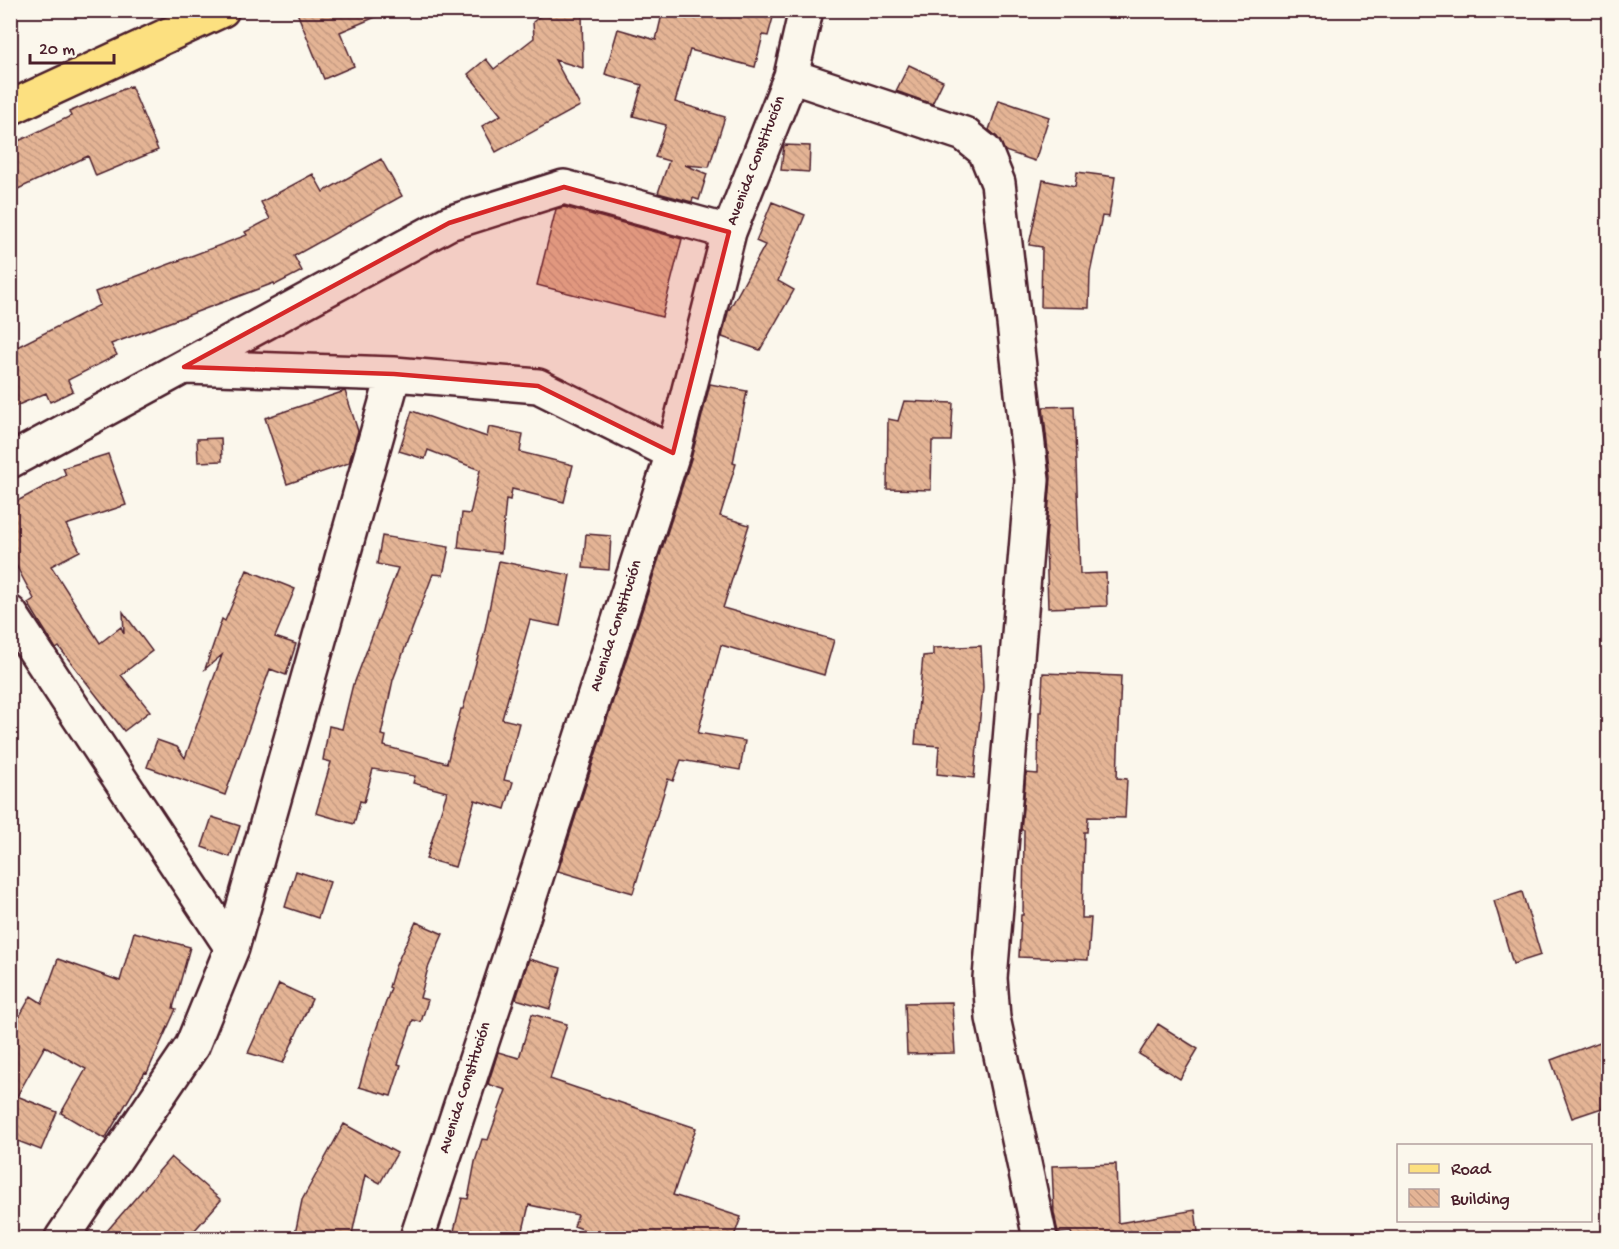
<svg xmlns="http://www.w3.org/2000/svg" width="1619" height="1249" font-family="'Gochi Hand',sans-serif">
	<style>
		.building { fill: url(#building-back-hatch); stroke: #4a1f2b; stroke-width: 1.5 }
		.lines { fill: none; stroke-linecap: round; stroke-linejoin: round }
		.minor-casing { stroke: #4a1f2b; stroke-width: 38 }
		.major-casing { stroke: #4a1f2b; stroke-width: 38 }
		.minor { stroke: #fbf7ec; stroke-width: 33 }
		.major { stroke: #fce080; stroke-width: 33 }
		.marked { fill: #d62828; fill-opacity: 0.2; stroke: #d62828; stroke-width: 4.5; stroke-linejoin: round }
		.labels { text-anchor: middle; dominant-baseline: central; stroke-width: 5; stroke-linejoin: round; paint-order: stroke }
		.street-label { font-size: 16px; fill: #4a1f2b; stroke: #fbf7ec }
	</style>
	<defs>
		<pattern id="building-back-hatch" width="6" height="6" patternUnits="userSpaceOnUse" patternTransform="scale(1.5)"><rect width="6" height="6" fill="#e4b495"/><path d="M-1 5l2 2M0 0l6 6M5-1l2 2" fill="none" stroke="#c59a81"/></pattern>
	</defs>
	<rect width="100%" height="100%" fill="#fbf7ec"/>
	<filter id="ink" filterUnits="userSpaceOnUse"><feTurbulence type="fractalNoise" baseFrequency=".0167" numOctaves="2"/><feDisplacementMap in="SourceGraphic" scale="12" xChannelSelector="R" yChannelSelector="G"/><feConvolveMatrix kernelMatrix="1 2 1 2 8 2 1 2 1" color-interpolation-filters="sRGB"/></filter>
	<g filter="url(#ink)">
		<path class="building" d="M 296,10 L 390,10 L 390,11 L 340,32 L 354,66 L 324,79 Z
			M 547,10 L 582,10 L 583,68 L 555,60 L 580,106 L 496,152 L 482,126 L 501,115 L 468,74 L 486,59 L 494,69 L 534,38 L 533,22 Z
			M 663,10 L 775,10 L 768,36 L 763,35 L 755,67 L 690,50 L 675,102 L 725,117 L 709,167 L 685,165 L 707,174 L 699,200 L 693,198 L 692,202 L 658,193 L 669,161 L 655,157 L 666,125 L 633,116 L 642,85 L 605,74 L 618,29 L 656,40 Z
			M 909,65 L 943,81 L 932,104 L 896,91 Z
			M 131,86 L 158,150 L 96,176 L 88,156 L 18,189 L 10,175 L 10,145 L 71,116 L 69,112 Z
			M 999,100 L 1049,117 L 1035,161 L 1005,151 L 997,137 L 989,130 Z
			M 784,145 L 810,146 L 809,172 L 781,170 Z
			M 381,159 L 402,196 L 294,256 L 302,271 L 275,285 L 274,283 L 111,344 L 117,355 L 68,380 L 73,391 L 50,402 L 46,393 L 11,408 L 11,350 L 100,305 L 95,292 L 247,235 L 245,232 L 270,219 L 261,202 L 313,174 L 323,192 Z
			M 1077,172 L 1115,177 L 1109,217 L 1102,216 L 1090,273 L 1089,308 L 1041,307 L 1042,247 L 1029,245 L 1043,180 L 1075,187 Z
			M 772,202 L 805,215 L 778,281 L 794,290 L 760,350 L 722,337 L 728,312 L 765,245 L 756,241 Z
			M 564,207 L 682,239 L 662,317 L 537,285 L 556,209 Z
			M 710,384 L 747,391 L 733,463 L 736,464 L 720,516 L 749,525 L 723,608 L 834,640 L 824,675 L 721,645 L 698,733 L 745,741 L 740,770 L 681,760 L 673,781 L 668,779 L 633,893 L 558,871 L 691,459 Z
			M 345,391 L 358,431 L 349,463 L 287,484 L 265,418 Z
			M 904,401 L 953,403 L 951,441 L 932,441 L 931,490 L 887,489 L 888,419 L 898,421 Z
			M 1074,406 L 1080,574 L 1106,573 L 1107,606 L 1048,608 L 1046,540 L 1051,478 L 1043,407 Z
			M 412,411 L 487,437 L 489,427 L 523,434 L 520,452 L 573,465 L 564,502 L 512,489 L 510,500 L 506,499 L 501,553 L 458,548 L 462,513 L 470,514 L 480,470 L 428,450 L 425,459 L 399,451 Z
			M 221,438 L 222,461 L 198,462 L 197,439 Z
			M 108,454 L 126,505 L 66,525 L 80,551 L 51,566 L 100,643 L 121,627 L 124,634 L 123,612 L 152,651 L 121,675 L 150,711 L 124,731 L 59,647 L 56,649 L 28,603 L 34,599 L 10,554 L 10,505 L 66,475 L 63,468 Z
			M 586,534 L 611,536 L 609,570 L 583,568 Z
			M 382,536 L 449,547 L 443,575 L 433,574 L 393,680 L 381,735 L 386,736 L 384,746 L 447,763 L 461,709 L 463,709 L 484,634 L 499,561 L 570,575 L 560,626 L 530,620 L 502,719 L 519,723 L 504,780 L 513,782 L 505,809 L 475,800 L 455,867 L 426,859 L 447,792 L 413,783 L 415,776 L 373,769 L 364,802 L 360,801 L 354,824 L 316,813 L 331,762 L 323,760 L 329,726 L 342,729 L 353,684 L 354,684 L 398,568 L 377,564 Z
			M 247,570 L 295,589 L 275,637 L 296,644 L 286,675 L 270,669 L 225,795 L 147,767 L 157,740 L 177,747 L 185,758 L 222,655 L 205,669 L 222,619 L 225,621 Z
			M 981,646 L 983,687 L 974,778 L 937,774 L 939,746 L 915,744 L 923,656 L 933,655 L 933,648 Z
			M 1043,673 L 1121,676 L 1117,778 L 1127,779 L 1125,818 L 1088,817 L 1087,832 L 1084,832 L 1082,918 L 1091,918 L 1088,960 L 1019,957 L 1021,915 L 1023,915 L 1024,830 L 1021,830 L 1026,773 L 1038,774 L 1039,712 L 1041,712 Z
			M 212,817 L 240,826 L 230,857 L 202,847 Z
			M 296,871 L 330,882 L 318,918 L 285,907 Z
			M 1522,892 L 1541,955 L 1513,964 L 1494,901 Z
			M 416,922 L 443,934 L 428,968 L 420,998 L 428,1000 L 421,1022 L 413,1020 L 398,1064 L 401,1065 L 391,1096 L 359,1087 L 372,1041 L 391,988 L 389,987 L 395,967 Z
			M 134,932 L 190,947 L 173,1008 L 176,1009 L 147,1073 L 145,1072 L 105,1139 L 61,1113 L 86,1069 L 45,1046 L 17,1096 L 57,1112 L 41,1150 L 10,1138 L 10,1033 L 31,996 L 42,1003 L 58,959 L 120,981 Z
			M 529,959 L 561,968 L 550,1009 L 516,999 Z
			M 279,984 L 312,999 L 283,1063 L 248,1053 Z
			M 952,1002 L 955,1053 L 907,1054 L 905,1003 Z
			M 532,1014 L 567,1024 L 550,1079 L 696,1128 L 673,1195 L 741,1217 L 733,1239 L 610,1239 L 574,1226 L 578,1215 L 529,1205 L 521,1239 L 452,1239 L 462,1198 L 468,1199 L 475,1162 L 482,1139 L 488,1140 L 506,1090 L 488,1084 L 498,1052 L 519,1058 Z
			M 1158,1024 L 1198,1049 L 1180,1079 L 1139,1054 Z
			M 1608,1039 L 1608,1106 L 1572,1118 L 1551,1060 Z
			M 344,1124 L 397,1153 L 380,1183 L 365,1175 L 351,1239 L 294,1239 L 302,1200 Z
			M 171,1157 L 221,1200 L 187,1239 L 100,1239 Z
			M 1116,1164 L 1118,1223 L 1195,1210 L 1199,1239 L 1073,1239 L 1071,1232 L 1058,1233 L 1054,1213 L 1052,1166 Z"/>
		<g class="lines">
			<g class="minor-casing">
				<path id="minor" d="M 791,76 L 964,134 L 985,151 L 998,183 L 1032,480 L 990,978 L 993,1018 L 1040,1238
					M 186,367 L 394,374 L 538,386 L 673,453
					M 10,461 L 449,223 L 564,187 L 729,232
					M 10,613 L 232,948
					M 62,1238 L 192,1046 L 232,948 L 394,374
					M 417,1238 L 528,902 L 673,453 L 729,232 L 791,76 L 806,10"/>
			</g>
			<g class="major-casing">
				<path id="major" d="M 10,108 L 222,10"/>
			</g>
			<use href="#minor" class="minor"/>
			<use href="#major" class="major"/>
		</g>
	</g>
	<path class="marked" d="M 564,187 L 729,232 L 673,453 L 538,386 L 394,374 L 184,367 L 449,223 Z"/>
	<g class="labels">
		<g class="street-label">
			<text transform="translate(757 161) rotate(-69)">Avenida Constitución</text>
			<text transform="translate(617 626) rotate(-72)">Avenida Constitución</text>
			<text transform="translate(466 1088) rotate(-72)">Avenida Constitución</text>
		</g>
	</g>
	<rect width="1619" height="1249" fill="none" stroke="#fbf7ec" stroke-width="36"/>
	<rect x="18" y="18" width="1583" height="1213" fill="none" stroke="#4a1f2b" stroke-width="2" filter="url(#ink)"/>
	<rect x="1397" y="1144" width="195" height="78" fill="#fbf7ec" stroke="#b4a19f" stroke-width="1.5"/>
	<rect x="1409" y="1164" width="30" height="9" fill="#fce080" stroke="#b4a19f" stroke-width="1.5"/>
	<text x="1451" y="1174" font-size="18" fill="#4a1f2b">Road</text>
	<rect x="1409" y="1189" width="30" height="18" fill="url(#building-back-hatch)" stroke="#b4a19f" stroke-width="1.5"/>
	<text x="1451" y="1204" font-size="18" fill="#4a1f2b">Building</text>
	<path d="M30 54v9h84v-9" fill="none" stroke="#4a1f2b" stroke-width="3"/>
	<text x="39" y="54" font-size="18" fill="#4a1f2b" stroke="#fbf7ec" stroke-width="4.5" paint-order="stroke">20 m</text>
</svg>
